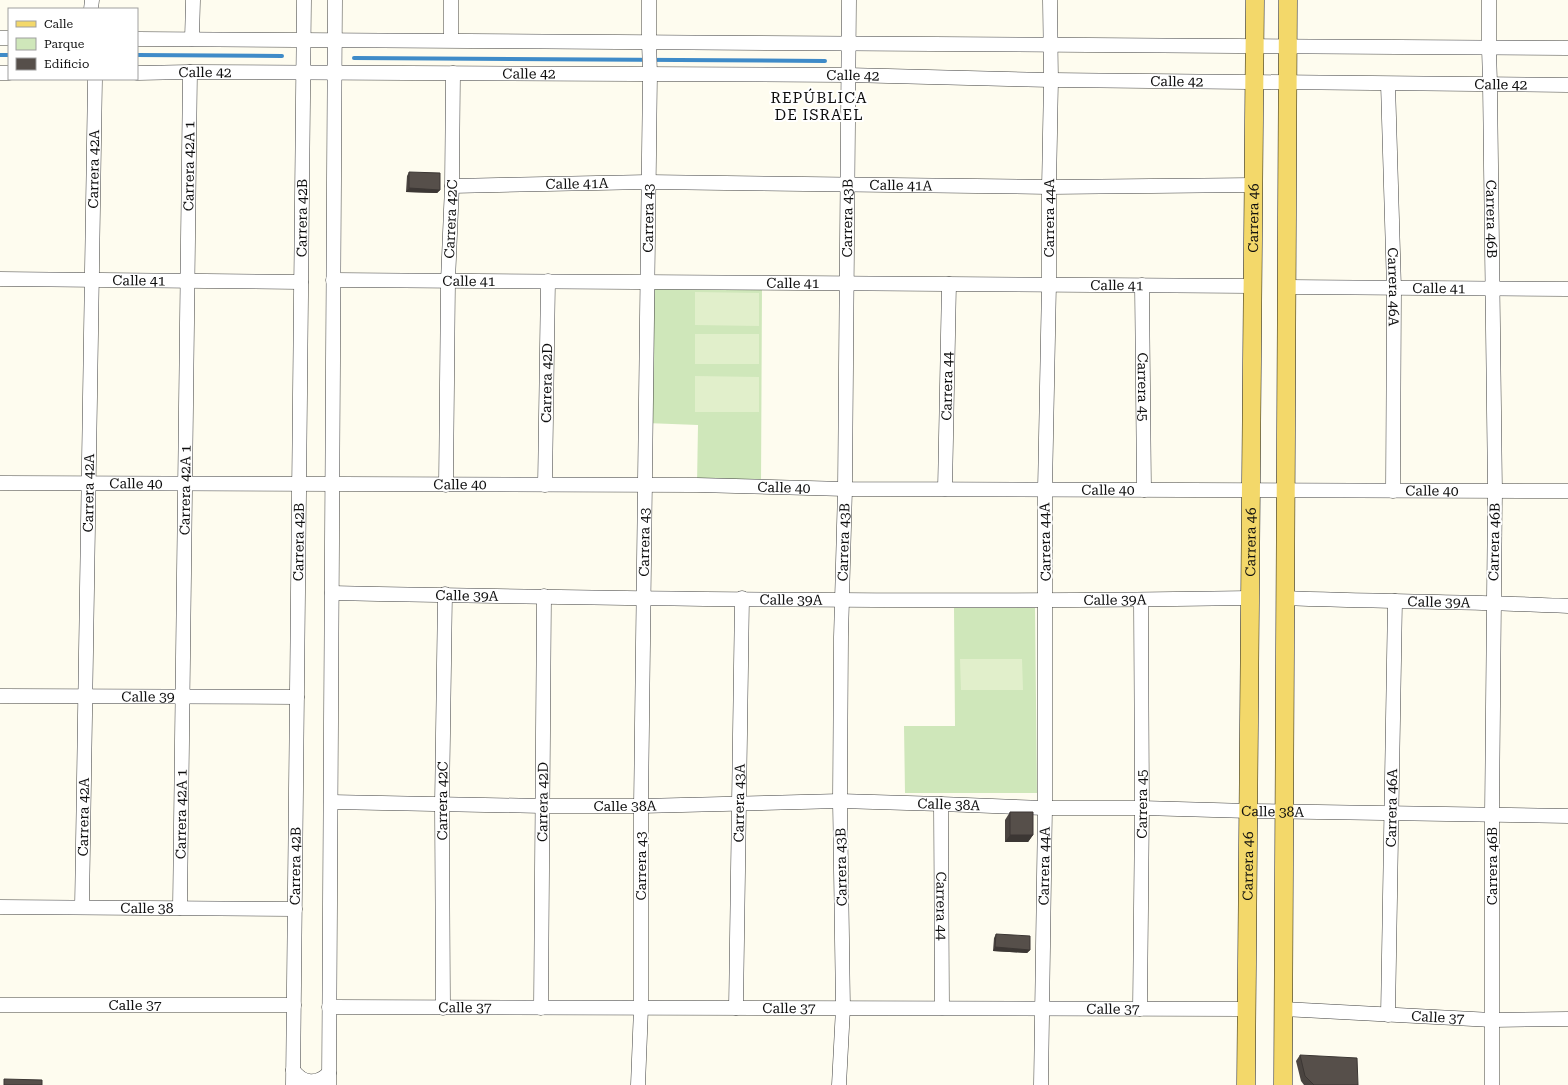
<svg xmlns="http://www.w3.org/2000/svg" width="1568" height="1085" font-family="'Roboto Serif',serif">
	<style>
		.park { fill: #cfe7ba }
		.pitch { fill: #e1efcb }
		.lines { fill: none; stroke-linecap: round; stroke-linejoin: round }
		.stream { stroke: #3f8bc8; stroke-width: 4 }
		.minor-casing { stroke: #414141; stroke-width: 15 }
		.major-casing { stroke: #1f1f1f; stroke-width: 19 }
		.minor { stroke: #fff; stroke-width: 14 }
		.major { stroke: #f3d86a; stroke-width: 18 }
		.wall { fill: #4a4440 }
		.shaded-wall { fill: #3c3734 }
		.building { fill: #564f4a; stroke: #3c3734 }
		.labels { text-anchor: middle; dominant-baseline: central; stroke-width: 4; stroke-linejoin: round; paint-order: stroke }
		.street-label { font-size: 14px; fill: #0e0e0e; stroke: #fff }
		.neighbourhood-label { font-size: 15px; letter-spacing: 1px; fill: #0e0e0e; stroke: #fff }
	</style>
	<rect width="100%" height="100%" fill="#fefcef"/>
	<path class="park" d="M 648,282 L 762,283 L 761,486 L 697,485 L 698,425 L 646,423 Z
		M 954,608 L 1035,608 L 1037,793 L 905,793 L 904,726 L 955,726 Z"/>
	<path class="pitch" d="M 695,292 L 759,293 L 759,326 L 695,325 Z
		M 695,334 L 759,334 L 759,364 L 695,364 Z
		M 695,376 L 759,377 L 759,412 L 695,412 Z
		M 960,659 L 1022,659 L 1023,690 L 961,690 Z"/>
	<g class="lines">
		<path class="stream" d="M 0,55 L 9,55
			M 137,55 L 282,56
			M 354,58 L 825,61"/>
		<g class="minor-casing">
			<g id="minor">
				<path id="s1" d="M 1489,0 L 1489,48 L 1490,84 L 1495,491 L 1492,815 L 1492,1085"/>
				<path d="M 91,9 L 92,0"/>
				<path d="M 0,38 L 9,38"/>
				<path d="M 137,39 L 1568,48"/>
				<path d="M 192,39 L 193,0"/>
				<path d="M 451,40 L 451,0"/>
				<path d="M 0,73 L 9,73"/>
				<path id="s2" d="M 137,73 L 190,72 L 848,75 L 1051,80 L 1568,85"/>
				<path id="s3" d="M 1388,84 L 1394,288 L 1393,491"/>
				<path id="s4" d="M 452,186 L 648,182 L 1049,187 L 1254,185"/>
				<path id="s5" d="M 0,279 L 301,282"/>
				<path id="s6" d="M 333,280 L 1253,286"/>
				<path id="s7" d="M 1142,285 L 1144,490"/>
				<path id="s8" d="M 1287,287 L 1568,289"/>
				<path id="s9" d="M 0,483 L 697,485 L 845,489 L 1568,491"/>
				<path id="s10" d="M 446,485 L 448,281 L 452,186 L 453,73"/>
				<path id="s11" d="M 545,485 L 548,281"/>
				<path id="s12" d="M 945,489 L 949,284"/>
				<path id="s13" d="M 332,593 C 638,599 945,603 1251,598"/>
				<path id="s14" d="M 1285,598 C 1379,602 1474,601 1568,606"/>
				<path id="s15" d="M 0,696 L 297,697"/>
				<path id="s16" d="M 331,802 L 542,806 L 641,806 L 840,801 L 941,804 L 1045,808 L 1142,808 L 1249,811 L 1568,816"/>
				<path id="s17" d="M 941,804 L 942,1008"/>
				<path id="s18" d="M 0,907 L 295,909"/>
				<path id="s19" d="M 82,907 L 95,79"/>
				<path id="s20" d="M 180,908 L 190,72"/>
				<path id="s21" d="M 0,1005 L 294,1005"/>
				<path id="s22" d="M 329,1007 L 1248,1009"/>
				<path id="s23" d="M 443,1008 L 442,804 L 445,594"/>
				<path id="s24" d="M 541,1008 L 544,596"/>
				<path id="s25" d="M 736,1008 L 742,598"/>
				<path id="s26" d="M 1140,1009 L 1142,808 L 1141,600"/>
				<path id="s27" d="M 1283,1009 L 1492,1020 L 1568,1019"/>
				<path id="s28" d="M 1388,1015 L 1395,601"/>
				<path d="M 293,1070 C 303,1084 317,1085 329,1073"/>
				<path id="s29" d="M 293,1085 L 304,0"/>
				<path d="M 329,1085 L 335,0"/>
				<path id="s30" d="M 638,1085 L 641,1008 L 641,806 L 650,74 L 649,41 L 649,0"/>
				<path id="s31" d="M 839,1085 L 843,1008 L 840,801 L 841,637 L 845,489 L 849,0"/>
				<path id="s32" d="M 1041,1085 L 1045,808 L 1045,489 L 1049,284 L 1049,187 L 1051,80 L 1050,0"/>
			</g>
		</g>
		<g class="major-casing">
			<g id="major">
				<path id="s33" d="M 1246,1085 L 1255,0"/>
				<path d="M 1283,1085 L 1288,0"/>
			</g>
		</g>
		<use href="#minor" class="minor"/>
		<use href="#major" class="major"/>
	</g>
	<path class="wall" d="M 409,172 L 440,190 L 437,193 L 406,192 L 407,176 Z
		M 1010,812 L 1033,835 L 1028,842 L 1005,842 L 1005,820 Z
		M 996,934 L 1030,950 L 1027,953 L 993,951 L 994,938 Z
		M 1300,1055 L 1358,1085 L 1304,1085 L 1301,1081 L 1296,1061 Z"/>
	<path class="shaded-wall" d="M 409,188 L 440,190 L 437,193 L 406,192 Z
		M 1010,835 L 1033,835 L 1028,842 L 1005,842 Z
		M 995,947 L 1030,950 L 1027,953 L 993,951 Z"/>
	<path class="building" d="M 409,172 L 440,173 L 440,190 L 409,188 Z
		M 1010,812 L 1033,812 L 1033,835 L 1010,835 Z
		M 996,934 L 1030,936 L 1030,950 L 995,947 Z
		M 1300,1055 L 1357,1058 L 1358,1085 L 1314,1085 L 1305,1076 Z
		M 4,1079 L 42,1080 L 42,1085 L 4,1085 Z"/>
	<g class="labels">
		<g class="street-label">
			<text stroke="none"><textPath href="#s2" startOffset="68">Calle 42</textPath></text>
			<text stroke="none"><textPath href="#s2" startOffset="392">Calle 42</textPath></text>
			<text stroke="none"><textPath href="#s2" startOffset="716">Calle 42</textPath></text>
			<text stroke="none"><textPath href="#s2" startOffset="1040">Calle 42</textPath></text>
			<text stroke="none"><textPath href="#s2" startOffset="1364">Calle 42</textPath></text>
			<text stroke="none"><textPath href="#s20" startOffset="742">Carrera 42A 1</textPath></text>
			<text stroke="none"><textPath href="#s19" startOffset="738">Carrera 42A</textPath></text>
			<text stroke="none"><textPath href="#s4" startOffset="125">Calle 41A</textPath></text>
			<text stroke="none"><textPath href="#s4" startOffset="449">Calle 41A</textPath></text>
			<text stroke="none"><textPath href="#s29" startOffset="867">Carrera 42B</textPath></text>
			<text stroke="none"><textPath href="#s10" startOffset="266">Carrera 42C</textPath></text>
			<text stroke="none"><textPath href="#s30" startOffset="867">Carrera 43</textPath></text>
			<text stroke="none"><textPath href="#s31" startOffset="867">Carrera 43B</textPath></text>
			<text stroke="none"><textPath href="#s32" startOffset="867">Carrera 44A</textPath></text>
			<text stroke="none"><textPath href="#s33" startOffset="867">Carrera 46</textPath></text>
			<text stroke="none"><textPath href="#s1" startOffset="219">Carrera 46B</textPath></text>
			<text stroke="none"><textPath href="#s5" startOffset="139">Calle 41</textPath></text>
			<text stroke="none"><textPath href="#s6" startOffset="136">Calle 41</textPath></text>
			<text stroke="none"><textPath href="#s6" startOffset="460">Calle 41</textPath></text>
			<text stroke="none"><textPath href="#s6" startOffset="784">Calle 41</textPath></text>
			<text stroke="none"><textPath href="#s3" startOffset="203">Carrera 46A</textPath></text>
			<text stroke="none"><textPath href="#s8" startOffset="152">Calle 41</textPath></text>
			<text stroke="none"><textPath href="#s11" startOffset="102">Carrera 42D</textPath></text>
			<text stroke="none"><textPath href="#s12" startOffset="103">Carrera 44</textPath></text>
			<text stroke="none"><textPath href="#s7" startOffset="102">Carrera 45</textPath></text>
			<text stroke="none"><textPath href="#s9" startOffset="136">Calle 40</textPath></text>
			<text stroke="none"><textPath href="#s9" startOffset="460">Calle 40</textPath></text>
			<text stroke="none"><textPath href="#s9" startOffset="784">Calle 40</textPath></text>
			<text stroke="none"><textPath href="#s20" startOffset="418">Carrera 42A 1</textPath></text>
			<text stroke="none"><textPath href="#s9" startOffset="1108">Calle 40</textPath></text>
			<text stroke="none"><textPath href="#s9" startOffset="1432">Calle 40</textPath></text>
			<text stroke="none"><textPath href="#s19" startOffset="414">Carrera 42A</textPath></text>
			<text stroke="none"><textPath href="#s30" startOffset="543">Carrera 43</textPath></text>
			<text transform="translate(1045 542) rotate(-91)">Carrera 44A</text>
			<text transform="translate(1494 542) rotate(-89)">Carrera 46B</text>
			<text stroke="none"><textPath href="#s29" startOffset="543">Carrera 42B</textPath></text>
			<text stroke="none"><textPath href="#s31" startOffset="543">Carrera 43B</textPath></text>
			<text stroke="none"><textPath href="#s33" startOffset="543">Carrera 46</textPath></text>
			<text stroke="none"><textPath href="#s13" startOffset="135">Calle 39A</textPath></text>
			<text stroke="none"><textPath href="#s13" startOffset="459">Calle 39A</textPath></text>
			<text stroke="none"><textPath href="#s13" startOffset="783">Calle 39A</textPath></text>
			<text stroke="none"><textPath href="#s14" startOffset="154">Calle 39A</textPath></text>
			<text stroke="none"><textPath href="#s15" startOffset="148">Calle 39</textPath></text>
			<text stroke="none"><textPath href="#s23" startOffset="207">Carrera 42C</textPath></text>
			<text stroke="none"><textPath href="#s24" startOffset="206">Carrera 42D</textPath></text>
			<text stroke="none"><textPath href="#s25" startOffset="205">Carrera 43A</textPath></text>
			<text stroke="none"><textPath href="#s16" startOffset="618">Calle 38A</textPath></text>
			<text stroke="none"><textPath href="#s26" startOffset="205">Carrera 45</textPath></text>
			<text stroke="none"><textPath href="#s16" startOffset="294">Calle 38A</textPath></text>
			<text stroke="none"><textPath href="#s28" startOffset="207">Carrera 46A</textPath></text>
			<text stroke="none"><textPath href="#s16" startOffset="942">Calle 38A</textPath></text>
			<text stroke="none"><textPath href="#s20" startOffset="94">Carrera 42A 1</textPath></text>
			<text stroke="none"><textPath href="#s19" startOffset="90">Carrera 42A</textPath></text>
			<text stroke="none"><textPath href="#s29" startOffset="219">Carrera 42B</textPath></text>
			<text transform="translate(641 866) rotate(-90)">Carrera 43</text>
			<text stroke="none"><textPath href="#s32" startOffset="219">Carrera 44A</textPath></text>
			<text transform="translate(1492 866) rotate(-90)">Carrera 46B</text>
			<text transform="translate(841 867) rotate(-91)">Carrera 43B</text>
			<text stroke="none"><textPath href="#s33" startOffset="219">Carrera 46</textPath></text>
			<text stroke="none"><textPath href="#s17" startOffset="102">Carrera 44</textPath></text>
			<text stroke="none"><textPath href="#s18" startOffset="147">Calle 38</textPath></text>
			<text stroke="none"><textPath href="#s21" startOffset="135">Calle 37</textPath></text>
			<text stroke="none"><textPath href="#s22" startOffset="136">Calle 37</textPath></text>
			<text stroke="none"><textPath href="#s22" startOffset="460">Calle 37</textPath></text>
			<text stroke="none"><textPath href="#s22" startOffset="784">Calle 37</textPath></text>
			<text stroke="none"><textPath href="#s27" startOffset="155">Calle 37</textPath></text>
		</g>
		<g class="neighbourhood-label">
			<text x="819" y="98">REPÚBLICA<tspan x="819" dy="17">DE ISRAEL</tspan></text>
		</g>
	</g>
	<rect x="8" y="8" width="130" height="72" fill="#ffffff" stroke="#9f9f9f"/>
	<rect x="16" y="21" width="20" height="6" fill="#f3d86a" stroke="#9f9f9f"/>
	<text x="44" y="28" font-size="12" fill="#0e0e0e">Calle</text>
	<rect x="16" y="38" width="20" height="12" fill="#cfe7ba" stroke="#9f9f9f"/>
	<text x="44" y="48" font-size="12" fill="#0e0e0e">Parque</text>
	<rect x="16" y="58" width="20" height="12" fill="#564f4a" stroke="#9f9f9f"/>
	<text x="44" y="68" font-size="12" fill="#0e0e0e">Edificio</text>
</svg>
